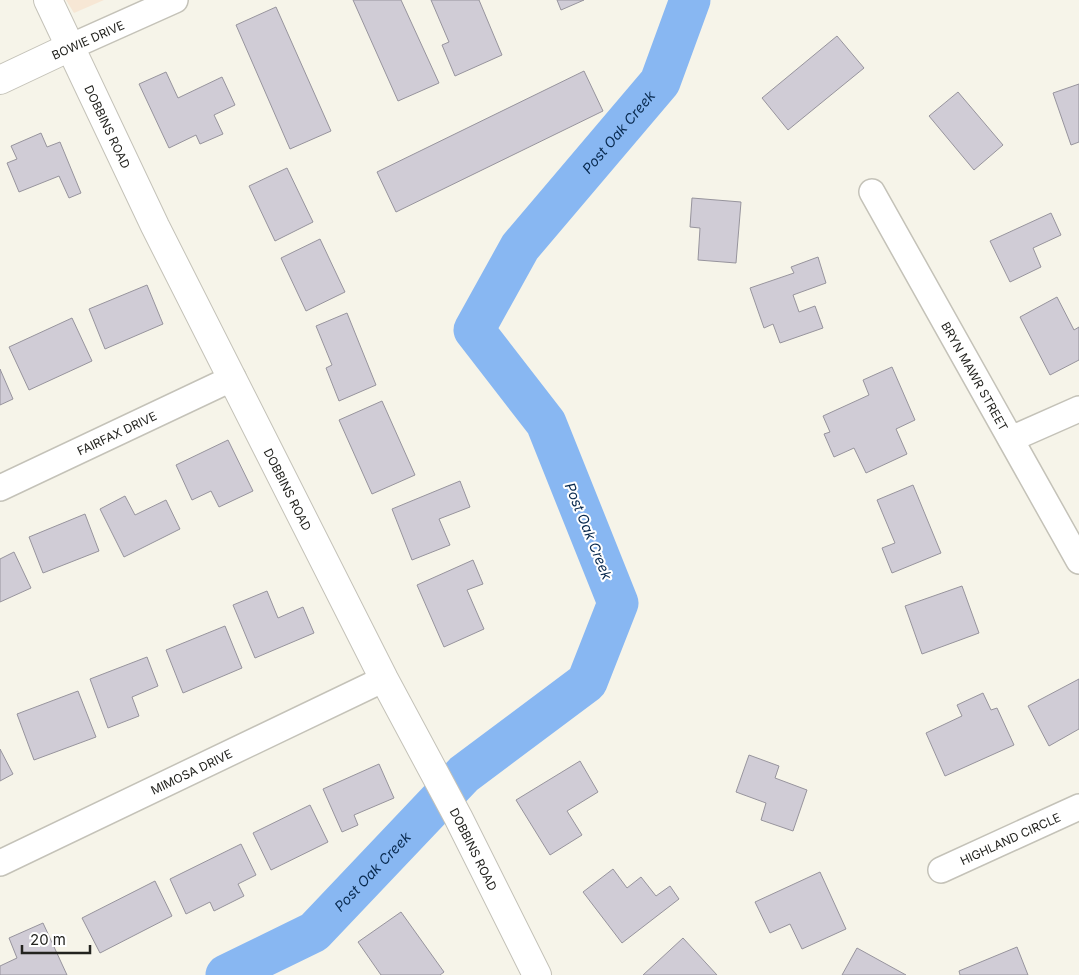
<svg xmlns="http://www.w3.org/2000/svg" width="1079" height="975" font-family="Inter,sans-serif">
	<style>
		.education { fill: #f7e7d5 }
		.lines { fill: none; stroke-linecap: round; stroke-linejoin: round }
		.river { stroke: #88b7f2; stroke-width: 41 }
		.building { fill: #d0ccd6; stroke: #97949d }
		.minor-casing { stroke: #c4c2b8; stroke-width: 28 }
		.tertiary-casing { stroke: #c4c2b8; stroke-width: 30 }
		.minor { stroke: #fff; stroke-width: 25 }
		.tertiary { stroke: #fff; stroke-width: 28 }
		.labels { text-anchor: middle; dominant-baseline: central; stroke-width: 4; stroke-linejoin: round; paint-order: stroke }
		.street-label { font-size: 12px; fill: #23231f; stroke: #fff }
		.water-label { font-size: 14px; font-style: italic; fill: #08294e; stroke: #fff }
	</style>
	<rect width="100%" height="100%" fill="#f6f4e9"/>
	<path class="education" d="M 66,0 L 104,0 L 74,13 Z"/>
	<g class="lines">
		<path class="river" id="s1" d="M 226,975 L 314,932 L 464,774 L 587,682 L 618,603 L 546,423 L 474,330 L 520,247 L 660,82 L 690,0"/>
	</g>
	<path class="building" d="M 353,0 L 401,0 L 439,83 L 398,101 Z
		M 431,0 L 479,0 L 502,55 L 455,76 L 442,45 L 449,42 Z
		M 557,0 L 584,0 L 561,10 Z
		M 276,7 L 331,131 L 290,149 L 236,25 Z
		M 837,36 L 864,68 L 788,130 L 762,98 Z
		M 584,71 L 603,111 L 396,212 L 377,172 Z
		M 166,72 L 178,98 L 222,77 L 235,105 L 214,115 L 223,134 L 200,144 L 196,135 L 169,148 L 139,84 Z
		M 1079,84 L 1079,142 L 1071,145 L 1053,93 Z
		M 958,92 L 1003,145 L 974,170 L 929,116 Z
		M 41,133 L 47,147 L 60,142 L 81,193 L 69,198 L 59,176 L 19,192 L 7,163 L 17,159 L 11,146 Z
		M 287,168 L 313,222 L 275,241 L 249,186 Z
		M 692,198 L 741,202 L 736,263 L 698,260 L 700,228 L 690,227 Z
		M 1051,213 L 1061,235 L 1033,248 L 1041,267 L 1010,282 L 990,241 Z
		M 320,239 L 345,292 L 306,311 L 281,258 Z
		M 818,257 L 826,283 L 793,295 L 799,312 L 815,306 L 823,328 L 780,343 L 773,324 L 764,328 L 750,288 L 794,273 L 791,267 Z
		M 147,285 L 163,324 L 105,349 L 89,309 Z
		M 1057,297 L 1074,330 L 1079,327 L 1079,360 L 1050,375 L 1020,317 Z
		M 347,313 L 376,385 L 339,401 L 326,368 L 332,365 L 316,326 Z
		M 72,318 L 92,361 L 29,390 L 9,347 Z
		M 892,367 L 915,420 L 896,429 L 907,454 L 866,473 L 854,448 L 834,457 L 824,434 L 830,432 L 823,416 L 869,395 L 863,380 Z
		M 0,369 L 13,399 L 0,405 Z
		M 382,401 L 415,475 L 372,494 L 339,420 Z
		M 228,440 L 253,491 L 219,507 L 211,491 L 192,500 L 176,465 Z
		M 460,481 L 470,507 L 439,519 L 450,545 L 412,560 L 392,509 Z
		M 913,485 L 941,553 L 892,573 L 882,548 L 895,543 L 877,500 Z
		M 125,496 L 135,515 L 166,500 L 180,529 L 124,557 L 100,509 Z
		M 85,514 L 99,551 L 43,573 L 29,537 Z
		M 14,552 L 31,588 L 0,602 L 0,559 Z
		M 473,560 L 483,584 L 467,590 L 484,629 L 444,647 L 417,585 Z
		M 962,586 L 979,633 L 922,654 L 905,606 Z
		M 267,591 L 278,618 L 303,607 L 314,633 L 255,658 L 233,605 Z
		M 225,626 L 242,668 L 183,693 L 166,650 Z
		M 147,657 L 158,686 L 132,697 L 139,716 L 108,728 L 90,679 Z
		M 1079,679 L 1079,729 L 1049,746 L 1028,706 Z
		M 78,691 L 96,737 L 34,760 L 17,714 Z
		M 983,693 L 991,710 L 997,708 L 1014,745 L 945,776 L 926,733 L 962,716 L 957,705 Z
		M 0,749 L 13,774 L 0,781 Z
		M 749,755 L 779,766 L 775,778 L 807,790 L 793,831 L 761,820 L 766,803 L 736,792 Z
		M 580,761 L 598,792 L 567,811 L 582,835 L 550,855 L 516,800 Z
		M 379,764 L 394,798 L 354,815 L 358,825 L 342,832 L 323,789 Z
		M 310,805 L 328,842 L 271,870 L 253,833 Z
		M 241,844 L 256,875 L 238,884 L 244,896 L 214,911 L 210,902 L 186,914 L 170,879 Z
		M 613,869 L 627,888 L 641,877 L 656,896 L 670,886 L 679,899 L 622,943 L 583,892 Z
		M 820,872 L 846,929 L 802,949 L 790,924 L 770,933 L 755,902 Z
		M 155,881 L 172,916 L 100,953 L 82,918 Z
		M 401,912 L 444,972 L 440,975 L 381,975 L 358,942 Z
		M 43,923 L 67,975 L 0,975 L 0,966 L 17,958 L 9,938 Z
		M 683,938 L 717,975 L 643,975 Z
		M 1017,947 L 1028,975 L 960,975 L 959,971 Z
		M 857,948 L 906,975 L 842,975 Z"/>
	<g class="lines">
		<g class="minor-casing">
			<g id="minor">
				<path d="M 70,47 L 175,0"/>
				<path id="s2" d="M 872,192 L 1079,561"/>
				<path d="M 1011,439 L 1079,409"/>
				<path id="s3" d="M 0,488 L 233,378"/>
				<path id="s4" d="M 0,863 L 384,679"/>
				<path id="s5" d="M 941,870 L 1079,807"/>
			</g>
		</g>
		<g class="tertiary-casing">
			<g id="tertiary">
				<path id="s6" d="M 48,0 L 155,226 L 384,679 L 458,817 L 537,975"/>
				<path d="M 0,80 L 70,47"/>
			</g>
		</g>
		<use href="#minor" class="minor"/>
		<use href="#tertiary" class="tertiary"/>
	</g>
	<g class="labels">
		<g class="street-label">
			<text transform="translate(88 40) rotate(-24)">BOWIE DRIVE</text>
			<text stroke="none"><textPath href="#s6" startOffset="140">DOBBINS ROAD</textPath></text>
			<text stroke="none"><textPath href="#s2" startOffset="211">BRYN MAWR STREET</textPath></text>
			<text stroke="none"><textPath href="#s3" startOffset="129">FAIRFAX DRIVE</textPath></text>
			<text stroke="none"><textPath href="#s6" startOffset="545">DOBBINS ROAD</textPath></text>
			<text stroke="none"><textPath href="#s4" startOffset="212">MIMOSA DRIVE</textPath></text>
			<text stroke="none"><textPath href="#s5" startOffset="76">HIGHLAND CIRCLE</textPath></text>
			<text stroke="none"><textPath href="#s6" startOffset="950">DOBBINS ROAD</textPath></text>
		</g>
		<g class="water-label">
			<text stroke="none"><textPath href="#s1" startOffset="1112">Post Oak Creek</textPath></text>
			<text transform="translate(589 531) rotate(68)">Post Oak Creek</text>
			<text stroke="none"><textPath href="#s1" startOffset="182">Post Oak Creek</textPath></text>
		</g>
	</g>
	<path d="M22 945v8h68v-8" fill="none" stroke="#23231f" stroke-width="2.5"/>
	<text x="30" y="945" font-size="15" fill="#23231f" stroke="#ffffff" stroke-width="4" paint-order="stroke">20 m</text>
</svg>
